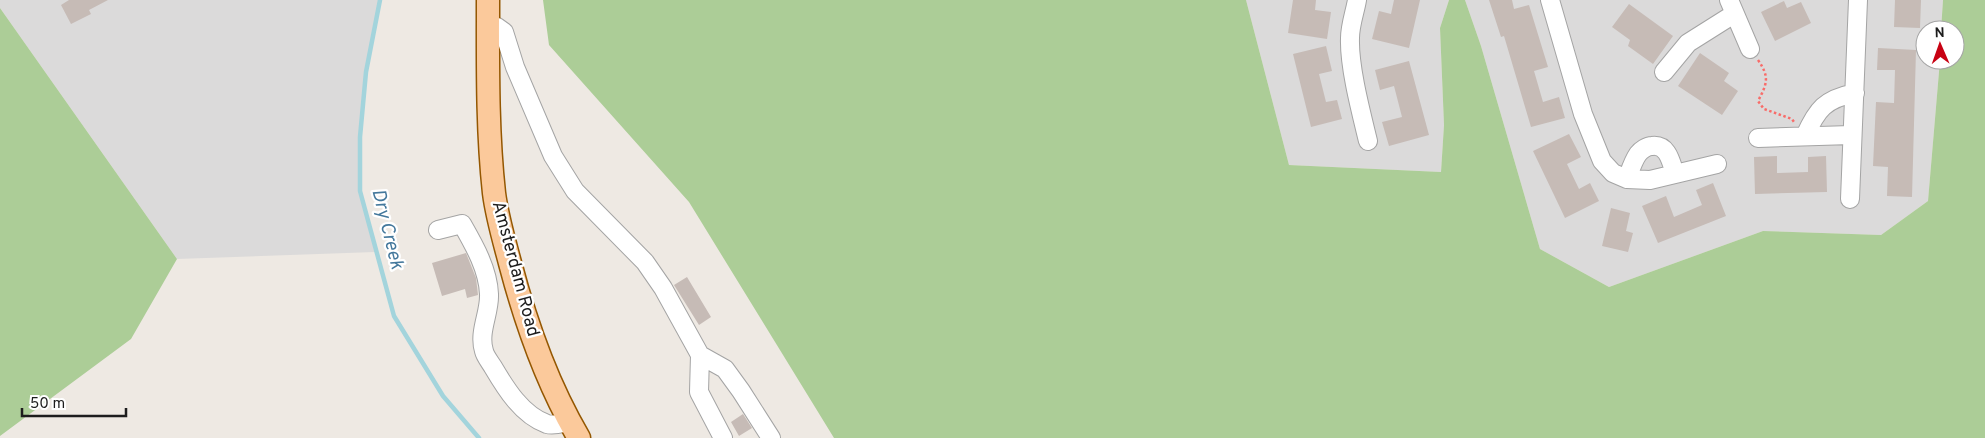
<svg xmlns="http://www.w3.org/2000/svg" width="1985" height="438" font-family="Overpass,sans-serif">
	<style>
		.residential { fill: #dbdada }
		.forest { fill: #accd97 }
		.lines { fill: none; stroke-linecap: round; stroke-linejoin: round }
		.stream { stroke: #a3d4dc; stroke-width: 4.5 }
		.building { fill: #c6bbb6 }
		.minor-casing { stroke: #a4a4a4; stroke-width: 20 }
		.major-casing { stroke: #945701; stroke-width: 25 }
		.path { stroke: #f86c69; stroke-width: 2.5; stroke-dasharray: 2.5 2.5; stroke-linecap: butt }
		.minor { stroke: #fff; stroke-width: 18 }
		.major { stroke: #fbc99b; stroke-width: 22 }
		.labels { text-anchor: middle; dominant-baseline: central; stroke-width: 4.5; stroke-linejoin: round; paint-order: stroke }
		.street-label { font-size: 18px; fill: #1d1d1d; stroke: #fff }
		.water-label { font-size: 19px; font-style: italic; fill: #44789c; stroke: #fff }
	</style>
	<rect width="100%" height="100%" fill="#eee9e3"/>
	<path class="residential" d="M 0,0 L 380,0 L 366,72 L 360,137 L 360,191 L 375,252 L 177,259 L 0,8 Z
		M 1246,0 L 1449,0 L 1440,28 L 1444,125 L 1441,172 L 1289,165 Z
		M 1465,0 L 1943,0 L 1941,30 L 1925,30 L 1925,60 L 1940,60 L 1928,201 L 1881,235 L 1763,231 L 1609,287 L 1540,249 L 1481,46 Z"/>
	<path class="forest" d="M 543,0 L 1246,0 L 1289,165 L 1441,172 L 1444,125 L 1440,28 L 1449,0 L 1465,0 L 1481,46 L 1540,249 L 1609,287 L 1763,231 L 1881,235 L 1928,201 L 1940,60 L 1955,60 L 1955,30 L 1941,30 L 1943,0 L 1985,0 L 1985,438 L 834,438 L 689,202 L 549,45 Z
		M 0,8 L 177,259 L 131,339 L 0,436 Z"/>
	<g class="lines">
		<path class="stream" d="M 380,0 L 366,72 L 360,137 L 360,191 L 394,316 L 443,396 L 479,438"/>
	</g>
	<path class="building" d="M 69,0 L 108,0 L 89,10 L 91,14 L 71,24 L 61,5 Z
		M 1293,0 L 1316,0 L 1315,10 L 1331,12 L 1327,39 L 1288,33 Z
		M 1394,0 L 1420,0 L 1409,48 L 1372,39 L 1379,11 L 1391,14 Z
		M 1489,0 L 1512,0 L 1514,9 L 1529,5 L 1548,67 L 1534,71 L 1543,102 L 1559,97 L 1565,118 L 1531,127 L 1504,36 L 1501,37 Z
		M 1895,0 L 1921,0 L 1920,28 L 1894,27 Z
		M 1784,1 L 1787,8 L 1801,2 L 1811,23 L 1775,41 L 1761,12 Z
		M 1629,4 L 1673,36 L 1653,64 L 1628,46 L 1630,40 L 1612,27 Z
		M 1326,46 L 1332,71 L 1319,74 L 1326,102 L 1337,100 L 1342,119 L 1311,127 L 1293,54 Z
		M 1878,48 L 1916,50 L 1912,197 L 1887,196 L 1888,167 L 1873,166 L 1876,102 L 1894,103 L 1895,70 L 1877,70 Z
		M 1700,53 L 1729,73 L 1724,81 L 1738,91 L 1722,115 L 1678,86 Z
		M 1409,61 L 1429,135 L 1389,146 L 1382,122 L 1402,117 L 1394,86 L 1380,90 L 1375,70 Z
		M 1569,134 L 1581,157 L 1567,164 L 1579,189 L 1590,183 L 1599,201 L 1565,218 L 1533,151 Z
		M 1777,156 L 1777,173 L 1808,172 L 1808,157 L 1826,156 L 1827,192 L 1755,194 L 1754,157 Z
		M 1713,183 L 1726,216 L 1658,243 L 1642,206 L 1666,196 L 1674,217 L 1702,205 L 1696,190 Z
		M 1611,208 L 1630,213 L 1626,231 L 1633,233 L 1628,252 L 1602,246 Z
		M 466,253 L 476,278 L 478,295 L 467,298 L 465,289 L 442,296 L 432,263 Z
		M 687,277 L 711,317 L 699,325 L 674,285 Z
		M 743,414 L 752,428 L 739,436 L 731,422 Z"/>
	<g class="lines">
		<g class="minor-casing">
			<path id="minor" d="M 1357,0 C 1355,12 1350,25 1350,38 C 1349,67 1361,112 1368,141
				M 1550,0 L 1583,114 L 1602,161 L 1613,173 L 1627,179 L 1650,180 L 1717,164
				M 1729,0 L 1750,49
				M 488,26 L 497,27 L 504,32 L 515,67 L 553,156 L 575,191 L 645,262 L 663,288 L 700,355 L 699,392 L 723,438
				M 1664,72 L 1688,43 L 1734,14
				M 1805,136 C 1817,109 1825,99 1855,93
				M 1758,138 L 1851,135
				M 1627,179 C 1630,171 1633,161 1638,154 C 1641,150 1647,146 1652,146 C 1668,144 1671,162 1675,174
				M 1850,199 L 1858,0
				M 438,230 L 462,224 C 474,245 488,269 489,294 C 490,313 478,332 484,351 C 485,356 490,362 493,367 C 506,389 522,415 547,424 C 554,426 563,423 570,422
				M 700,355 L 725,369 L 741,391 L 771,438"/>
		</g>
		<g class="major-casing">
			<path id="major" d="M 488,0 C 488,64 487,129 494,193 C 497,217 504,240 510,263 C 526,324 547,384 579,438"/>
		</g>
		<path class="path" d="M 1758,60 C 1770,77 1767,84 1758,101 L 1764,109 L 1792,119 L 1794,122"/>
		<use href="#minor" class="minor"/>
		<use href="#major" class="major"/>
	</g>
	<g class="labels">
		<g class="street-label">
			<text transform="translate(515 269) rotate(75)">Amsterdam Road</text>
		</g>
		<g class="water-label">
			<text transform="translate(387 229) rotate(76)">Dry Creek</text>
		</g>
	</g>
	<g transform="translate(1940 45) rotate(358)"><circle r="24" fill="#ffffff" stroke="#a5a5a5"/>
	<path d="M0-4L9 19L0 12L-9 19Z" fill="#c80213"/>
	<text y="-8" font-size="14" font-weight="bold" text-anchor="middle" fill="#1d1d1d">N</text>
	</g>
	<path d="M22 408v8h104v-8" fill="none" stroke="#1d1d1d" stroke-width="2.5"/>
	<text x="30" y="408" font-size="15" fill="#1d1d1d" stroke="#ffffff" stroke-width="4" paint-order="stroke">50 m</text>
</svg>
